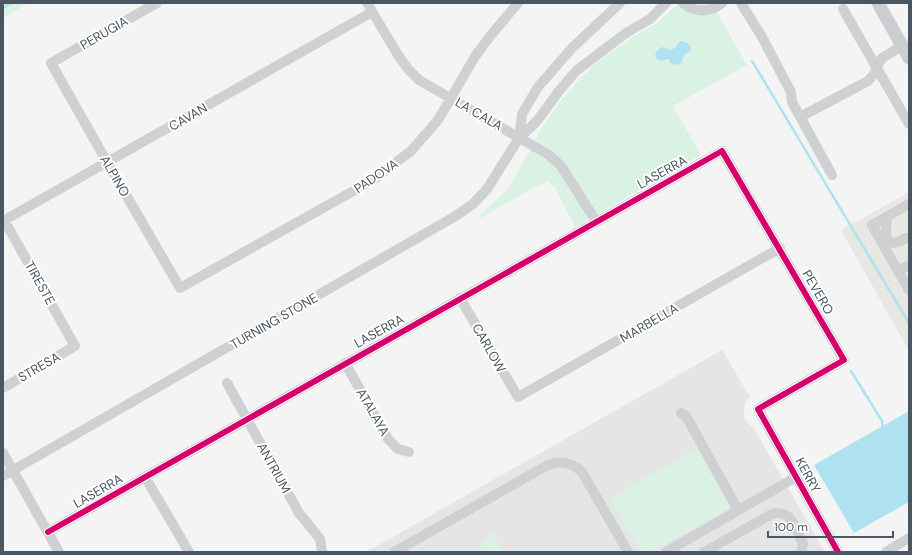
<svg xmlns="http://www.w3.org/2000/svg" width="912" height="555" font-family="'DM Sans',sans-serif">
	<style>
		.commercial { fill: #e8e7e3 }
		.education { fill: #e6e5e6 }
		.green { fill: #d9f2e3 }
		.water { fill: #aee2f0 }
		.lines { fill: none; stroke-linecap: round; stroke-linejoin: round }
		.stream { stroke: #aee2f0; stroke-width: 2.5 }
		.minor { stroke: #ced0d2; stroke-width: 10 }
		.major { stroke: #caced1; stroke-width: 13 }
		.cycleway-casing { stroke: #fff; stroke-width: 8 }
		.cycleway { stroke: #d6006c; stroke-width: 6 }
		.labels { text-anchor: middle; dominant-baseline: central; stroke-width: 4; stroke-linejoin: round; paint-order: stroke }
		.street-label { font-size: 13px; fill: #4a5661; stroke: #fff }
	</style>
	<rect width="100%" height="100%" fill="#f4f4f4"/>
	<path class="commercial" d="M 909,192 L 909,351 L 841,230 Z"/>
	<path class="education" d="M 722,350 L 750,397 L 745,403 L 744,409 L 744,418 L 746,421 L 755,430 L 825,552 L 366,552 Z"/>
	<path class="green" d="M 3,3 L 29,3 L 3,18 Z
		M 679,3 L 712,3 L 747,65 L 673,106 L 701,155 L 575,227 L 555,188 L 548,181 L 535,187 L 481,218 L 480,215 L 508,189 L 541,129 L 561,100 L 581,78 L 599,61 L 633,37 L 657,23 Z
		M 697,449 L 730,508 L 650,552 L 641,552 L 610,498 Z
		M 493,532 L 503,552 L 476,552 L 484,540 Z"/>
	<path class="water" d="M 680,41 C 685,41 689,43 691,48 L 691,51 L 685,53 L 681,63 L 678,65 L 670,63 L 670,60 L 667,59 L 662,61 L 657,59 L 655,54 L 657,51 L 662,47 L 671,50 L 676,47 Z
		M 909,411 L 909,502 L 854,533 L 814,465 Z"/>
	<g class="lines">
		<path class="stream" d="M 3,8 L 11,3
			M 752,61 L 909,323
			M 851,371 L 882,421 L 883,429"/>
		<path class="minor" d="M 157,3 L 51,63 L 107,162 L 180,288 L 373,180 L 411,151 L 438,120 L 476,55 L 491,35 L 518,3
			M 367,3 L 398,55 L 408,69 L 419,80 L 549,155 L 561,166 L 596,221
			M 683,3 C 695,13 710,13 722,3
			M 741,3 L 762,37 L 791,92 L 792,102 L 832,175
			M 843,9 L 909,124
			M 800,117 L 868,81 L 875,73 L 877,66 L 882,58 L 902,46
			M 519,138 L 522,114 L 538,87 L 572,48 L 620,3
			M 887,217 C 885,233 884,252 906,238
			M 3,221 L 372,12
			M 909,265 L 898,271 L 909,290
			M 898,271 L 872,225 L 909,204
			M 460,298 L 518,397 L 780,248
			M 345,363 L 388,439 L 398,449 L 409,452
			M 227,383 L 299,513 L 320,539 L 322,552
			M 3,388 L 75,346 L 4,220
			M 681,413 L 686,416 L 738,510
			M 3,453 L 59,552
			M 3,476 L 454,217 L 473,204 L 487,189 L 519,138 L 537,121 L 559,91 L 576,71 L 626,33 L 650,19 L 666,3
			M 145,477 L 189,552
			M 48,532 L 722,151 L 844,360 L 758,409 L 838,552
			M 394,552 L 548,465 C 561,460 572,462 582,472 L 628,552
			M 666,552 L 796,477
			M 704,552 L 772,514 C 791,508 797,530 803,544 L 801,552
			M 886,552 L 909,538"/>
		<path class="major" d="M 878,3 L 909,58"/>
		<g class="cycleway-casing">
			<path id="cycleway" d="M 48,532 L 722,151 L 844,360 L 758,409 L 838,552"/>
		</g>
		<use href="#cycleway" class="cycleway"/>
	</g>
	<g class="labels">
		<g class="street-label">
			<text transform="translate(104 33) rotate(-30)">PERUGIA</text>
			<text transform="translate(479 114) rotate(30)">LA CALA</text>
			<text transform="translate(188 117) rotate(-30)">CAVAN</text>
			<text transform="translate(662 172) rotate(-29)">LASERRA</text>
			<text transform="translate(115 176) rotate(60)">ALPINO</text>
			<text transform="translate(376 176) rotate(-34)">PADOVA</text>
			<text transform="translate(40 283) rotate(61)">TIRESTE</text>
			<text transform="translate(818 292) rotate(60)">PEVERO</text>
			<text transform="translate(274 321) rotate(-30)">TURNING STONE</text>
			<text transform="translate(649 323) rotate(-30)">MARBELLA</text>
			<text transform="translate(379 331) rotate(-29)">LASERRA</text>
			<text transform="translate(489 348) rotate(60)">CARLOW</text>
			<text transform="translate(39 367) rotate(-30)">STRESA</text>
			<text transform="translate(373 412) rotate(60)">ATALAYA</text>
			<text transform="translate(274 468) rotate(61)">ANTRIUM</text>
			<text transform="translate(808 475) rotate(61)">KERRY</text>
			<text transform="translate(98 491) rotate(-30)">LASERRA</text>
		</g>
	</g>
	<rect width="912" height="555" fill="none" stroke="#4a5661" stroke-width="8"/>
	<path d="M768 531v6h125v-6" fill="none" stroke="#4a5661" stroke-width="2"/>
	<text x="774" y="531" font-size="12" fill="#4a5661" stroke="#ffffff" stroke-width="3" paint-order="stroke">100 m</text>
</svg>
